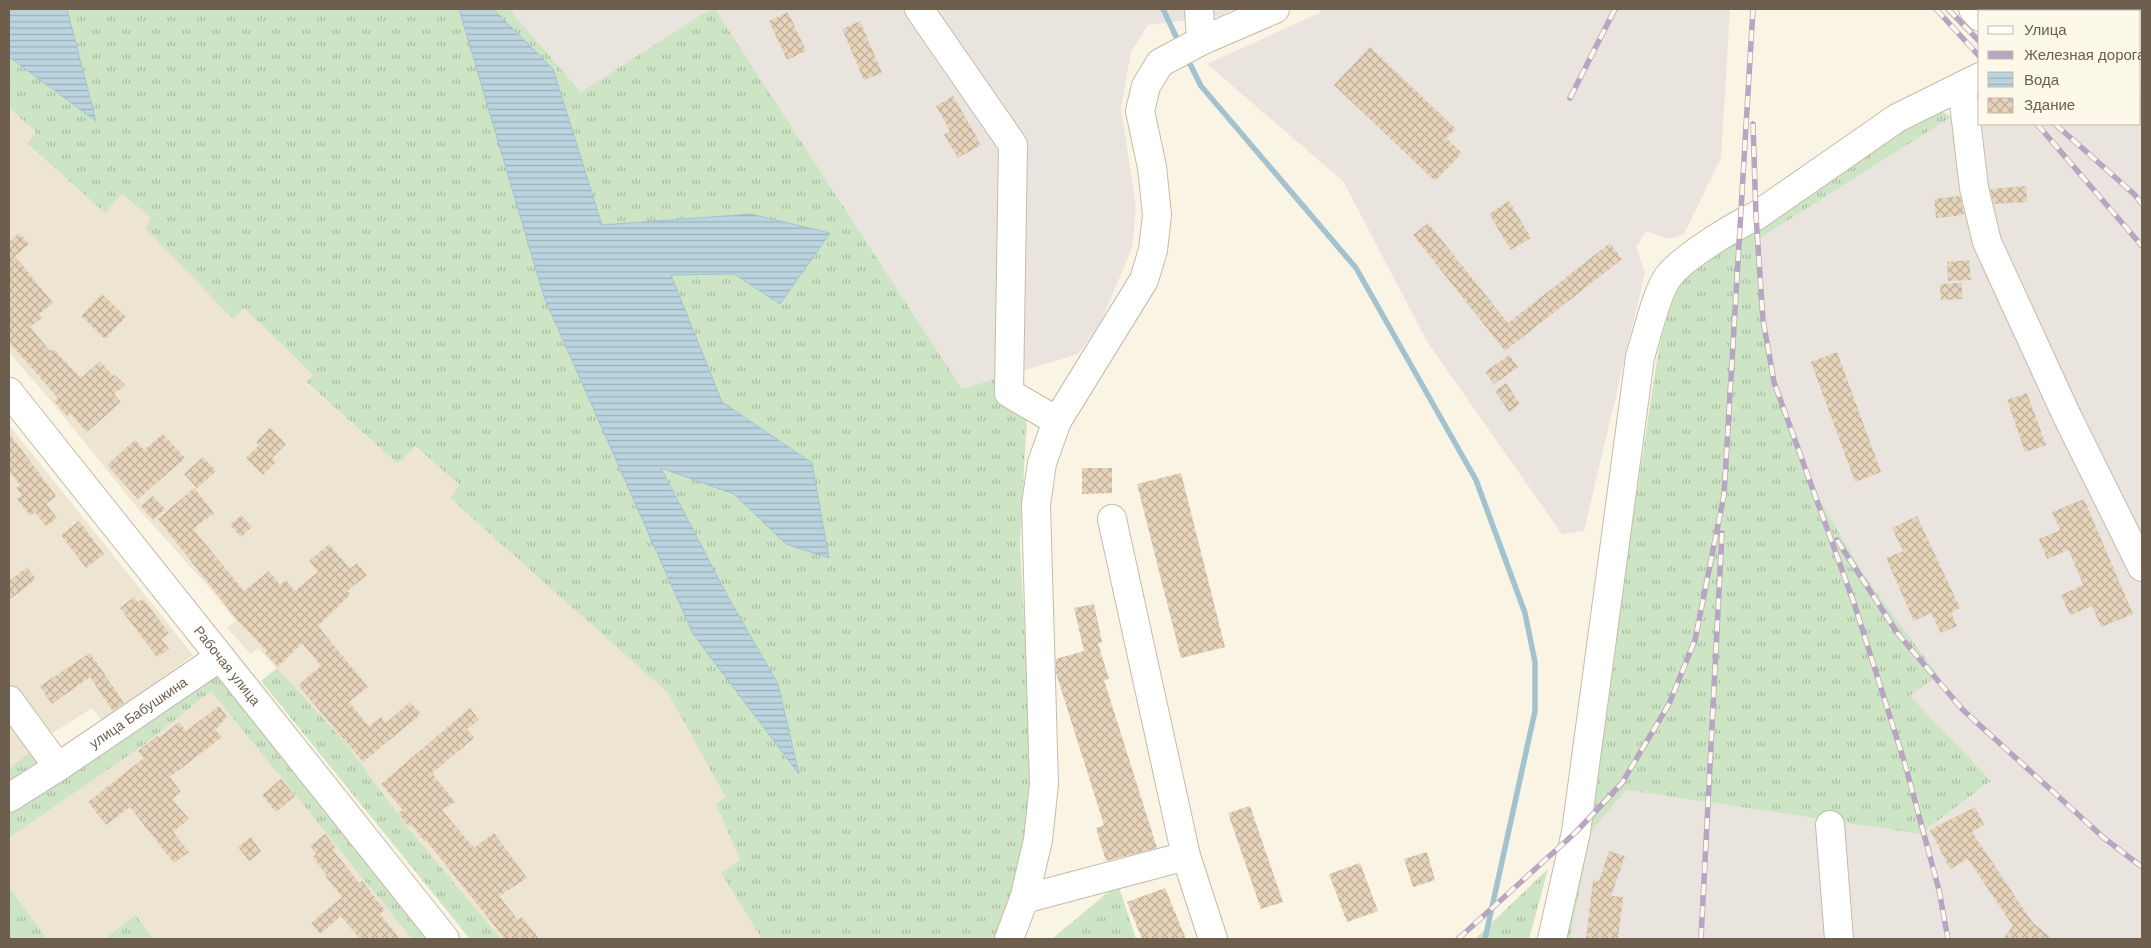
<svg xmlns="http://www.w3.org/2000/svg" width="2151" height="948" font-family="Arial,sans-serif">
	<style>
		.residential { fill: #ede4d2 }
		.industrial { fill: #e9e5de }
		.grass { fill: url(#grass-tufts) }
		.water { fill: url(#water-rules); stroke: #a3c2d0 }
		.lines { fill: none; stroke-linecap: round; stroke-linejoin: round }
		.stream { stroke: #a3c2d0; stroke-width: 5.5 }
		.building { fill: url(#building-cross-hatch) }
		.minor-casing { stroke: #c6bbaa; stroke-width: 30 }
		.minor { stroke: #fff; stroke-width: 28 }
		.rail-casing { stroke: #b8a5c1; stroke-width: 5.5 }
		.rail { stroke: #fcf8ea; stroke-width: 4; stroke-dasharray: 11; stroke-linecap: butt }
		.labels { text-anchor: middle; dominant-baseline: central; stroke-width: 5; stroke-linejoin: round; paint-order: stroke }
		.street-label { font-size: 14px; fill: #6e5e4d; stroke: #fcf8ea }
	</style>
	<defs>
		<pattern id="grass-tufts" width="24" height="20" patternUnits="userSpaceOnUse" patternTransform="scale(1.25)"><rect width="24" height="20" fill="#cde4c5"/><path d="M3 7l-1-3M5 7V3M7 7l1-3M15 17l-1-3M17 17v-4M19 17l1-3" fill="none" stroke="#abbca2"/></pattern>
		<pattern id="water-rules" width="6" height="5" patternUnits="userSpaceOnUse" patternTransform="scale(1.25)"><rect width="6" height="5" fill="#bbd5e0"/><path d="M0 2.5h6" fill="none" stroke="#9cb0b8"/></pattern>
		<pattern id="building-cross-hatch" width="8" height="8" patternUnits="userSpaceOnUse" patternTransform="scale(1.25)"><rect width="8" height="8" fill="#e6d3ba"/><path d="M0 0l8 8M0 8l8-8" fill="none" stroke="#bfae99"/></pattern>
	</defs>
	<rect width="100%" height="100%" fill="#f9f4e4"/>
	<path class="residential" d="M 9,108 L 36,132 L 27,145 L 105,213 L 122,194 L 151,218 L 145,228 L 233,318 L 244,308 L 313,375 L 306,383 L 398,464 L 414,446 L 461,485 L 451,498 L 668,693 L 725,798 L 716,804 L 740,860 L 721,873 L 762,939 L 501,939 L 408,828 L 345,742 L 258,648 L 251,654 L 227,628 L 236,621 L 206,584 L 136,506 L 52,402 L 9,352 Z
		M 9,425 L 193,655 L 103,722 L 92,708 L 45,738 L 9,683 Z
		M 211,691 L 412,939 L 153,939 L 136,915 L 104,939 L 47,939 L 9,887 L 9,838 L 145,744 Z
		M 9,725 L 30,754 L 9,769 Z"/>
	<path class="industrial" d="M 509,9 L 710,9 L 581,92 Z
		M 715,9 L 1234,9 L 1220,16 L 1148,25 L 1131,52 L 1121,108 L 1136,207 L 1132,248 L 1100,324 L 1078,354 L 962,389 Z
		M 1321,9 L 1730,9 L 1721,158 L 1684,234 L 1669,239 L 1646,231 L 1636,247 L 1645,273 L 1584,531 L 1562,534 L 1428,343 L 1343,181 L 1207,64 L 1319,13 Z
		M 2140,92 L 2142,93 L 2142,939 L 1570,939 L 1591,832 L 1626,790 L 1920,834 L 1991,782 L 1910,696 L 1938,675 L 1866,578 L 1804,473 L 1773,377 L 1762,301 L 1760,238 L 1899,148 L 1980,99 L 1980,124 L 2140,124 Z"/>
	<path class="grass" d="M 67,9 L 459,9 L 544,297 L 693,634 L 799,772 L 778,684 L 728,597 L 660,467 L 734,494 L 786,544 L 829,557 L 812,463 L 722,402 L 671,275 L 734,274 L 780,304 L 751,214 L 602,226 L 553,69 L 493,9 L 509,9 L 581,92 L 710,9 L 715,9 L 962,389 L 1023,370 L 1027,415 L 1020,544 L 1033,785 L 1027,827 L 1002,939 L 762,939 L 721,873 L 740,860 L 716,804 L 725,797 L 668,693 L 450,498 L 460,485 L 415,446 L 398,464 L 306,382 L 313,375 L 244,308 L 233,319 L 145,228 L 151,218 L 122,194 L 105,213 L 27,144 L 36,132 L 9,108 L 9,57 L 96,120 Z
		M 1933,111 L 1942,111 L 1951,117 L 1760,238 L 1762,301 L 1773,377 L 1804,473 L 1866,578 L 1938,675 L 1910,696 L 1991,781 L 1920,834 L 1626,790 L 1591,832 L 1570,939 L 1552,939 L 1600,735 L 1658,353 C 1664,330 1670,297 1685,278 C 1689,273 1695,269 1699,265 Z
		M 277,668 L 345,742 L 408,828 L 501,939 L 470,939 L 261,681 Z
		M 218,671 L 433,939 L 412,939 L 211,691 L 145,744 L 9,838 L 9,811 Z
		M 9,715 L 43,762 L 9,786 L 9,769 L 29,753 L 9,725 Z
		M 1548,869 L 1529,939 L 1475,939 Z
		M 1118,884 L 1136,939 L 1052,939 Z
		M 9,887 L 47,939 L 9,939 Z
		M 136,915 L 153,939 L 104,939 Z"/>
	<path class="water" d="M 9,9 L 67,9 L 96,121 L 9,57 Z
		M 459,9 L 493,9 L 553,69 L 602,225 L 751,214 L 830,233 L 780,304 L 734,274 L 671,275 L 722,402 L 812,463 L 829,558 L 786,544 L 734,494 L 661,468 L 728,597 L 778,684 L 799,774 L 693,634 L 544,297 Z"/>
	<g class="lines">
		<path class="stream" d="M 1163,9 L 1180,45
			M 1187,58 L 1201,86 L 1356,268 L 1476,480 L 1525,613 L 1535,662 L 1535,711 L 1485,939"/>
	</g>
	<path class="building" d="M 788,12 L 806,51 L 787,60 L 769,21 Z
		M 860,21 L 882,73 L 864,80 L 842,29 Z
		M 1370,47 L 1456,129 L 1446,138 L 1462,153 L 1435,181 L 1334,85 Z
		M 953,96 L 981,145 L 958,158 L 944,135 L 950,131 L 936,106 Z
		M 2026,186 L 2027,202 L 1994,204 L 1990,189 Z
		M 1960,196 L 1964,215 L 1936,218 L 1934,199 Z
		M 1509,201 L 1531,238 L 1511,250 L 1489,214 Z
		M 1428,223 L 1508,323 L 1610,243 L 1622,259 L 1505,351 L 1413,235 Z
		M 19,233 L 29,244 L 15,256 L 53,303 L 39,314 L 42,318 L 30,327 L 50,351 L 53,349 L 81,378 L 100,361 L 113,376 L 115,375 L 125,385 L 114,394 L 121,402 L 87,432 L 70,413 L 67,416 L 54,401 L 58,398 L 9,342 L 9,242 Z
		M 1969,260 L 1971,280 L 1948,281 L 1947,262 Z
		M 1962,283 L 1962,299 L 1941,300 L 1940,284 Z
		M 102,294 L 126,317 L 105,339 L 81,316 Z
		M 1837,352 L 1881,472 L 1855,482 L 1811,362 Z
		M 1509,355 L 1518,367 L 1494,384 L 1485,372 Z
		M 1506,383 L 1520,404 L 1509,412 L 1495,391 Z
		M 2027,393 L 2046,445 L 2025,452 L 2007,400 Z
		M 270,428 L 286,444 L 272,458 L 276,462 L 263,475 L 246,458 L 259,445 L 256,442 Z
		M 9,433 L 56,496 L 46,504 L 57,518 L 46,526 L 35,512 L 30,516 L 17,499 L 22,495 L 16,488 L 20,485 L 9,470 Z
		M 163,434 L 185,458 L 138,499 L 107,465 L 135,440 L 144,450 Z
		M 203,457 L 216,471 L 197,488 L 184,474 Z
		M 1082,468 L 1112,468 L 1112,493 L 1082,494 Z
		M 1181,473 L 1225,647 L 1181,658 L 1137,484 Z
		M 194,488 L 214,513 L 193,529 L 244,591 L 269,571 L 280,585 L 286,580 L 295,591 L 318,572 L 309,561 L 329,544 L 350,569 L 357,563 L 367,575 L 347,591 L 351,594 L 318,626 L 368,687 L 349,702 L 369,726 L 381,717 L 386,723 L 410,702 L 421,714 L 363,762 L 298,685 L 321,666 L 302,643 L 278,667 L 265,653 L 267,651 L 238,621 L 158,519 Z
		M 153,496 L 165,509 L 153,520 L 141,506 Z
		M 2084,499 L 2133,614 L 2101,627 L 2092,606 L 2070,615 L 2061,595 L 2083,585 L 2069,550 L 2047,559 L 2039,539 L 2060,530 L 2052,512 Z
		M 241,515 L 252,527 L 241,537 L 230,525 Z
		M 1917,516 L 1960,608 L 1951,613 L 1957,626 L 1941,633 L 1931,613 L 1914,621 L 1886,558 L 1903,551 L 1892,528 Z
		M 79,521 L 104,554 L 86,568 L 61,535 Z
		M 27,567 L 36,579 L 9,600 L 9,581 Z
		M 134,597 L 138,602 L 143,599 L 169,633 L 161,639 L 169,649 L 157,657 L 120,608 Z
		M 1094,604 L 1102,642 L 1098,643 L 1109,679 L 1104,680 L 1157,848 L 1106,861 L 1096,828 L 1104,825 L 1056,673 L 1056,659 L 1084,651 L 1074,608 Z
		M 90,653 L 124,703 L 113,711 L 90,677 L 52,704 L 40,686 Z
		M 219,706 L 227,717 L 215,730 L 222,737 L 170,777 L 181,792 L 172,799 L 189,819 L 173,832 L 189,852 L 174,863 L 130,807 L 106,825 L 88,802 L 144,758 L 138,751 L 157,736 L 159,738 L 179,722 L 186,731 Z
		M 470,708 L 479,720 L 467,729 L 474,738 L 432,773 L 455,802 L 442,810 L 474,848 L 494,833 L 527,878 L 499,896 L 518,920 L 522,917 L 539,939 L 505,939 L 426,840 L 425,842 L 411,824 L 408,826 L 398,813 L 403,810 L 381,784 Z
		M 281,779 L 295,796 L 276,812 L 262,795 Z
		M 1250,806 L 1283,902 L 1261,909 L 1228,813 Z
		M 1975,807 L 1984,825 L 1972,832 L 2033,923 L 2053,939 L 2003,939 L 2013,926 L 1968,859 L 1950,869 L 1930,830 Z
		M 325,834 L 336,848 L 333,850 L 359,883 L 362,881 L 385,910 L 380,914 L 400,939 L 360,939 L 341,916 L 320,934 L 311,923 L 342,897 L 326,877 L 327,876 L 313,857 L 316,854 L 310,846 Z
		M 251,837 L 261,852 L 249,861 L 238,847 Z
		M 1609,851 L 1625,856 L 1611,896 L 1623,897 L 1618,939 L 1586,939 L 1593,880 L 1599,881 Z
		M 1427,852 L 1435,880 L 1413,887 L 1404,859 Z
		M 1360,863 L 1378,911 L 1347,922 L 1329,874 Z
		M 1165,888 L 1186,939 L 1142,939 L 1127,902 Z"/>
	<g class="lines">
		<g class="minor-casing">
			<g id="minor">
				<path d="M 919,9 L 1013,145 L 1009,393 L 1057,421"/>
				<path d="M 1199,9 L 1201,41"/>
				<path d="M 1973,9 L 1980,17"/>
				<path d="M 2140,67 L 2142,68"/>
				<path d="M 1962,86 L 1974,188 L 1987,242 L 2066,414 L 2142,567"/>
				<path id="s1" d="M 9,392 L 445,939"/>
				<path d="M 9,700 L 58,767"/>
				<path id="s2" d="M 9,798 L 58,767 L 220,657"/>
				<path d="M 1830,825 L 1839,939"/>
				<path d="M 1186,856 L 1213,939"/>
				<path d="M 1024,899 L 1186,856 L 1112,519"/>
				<path d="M 1009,939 L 1024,899 L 1038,840 L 1044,784 L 1036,505 L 1042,463 L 1057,421 L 1144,280 L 1153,250 L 1157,215 L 1152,167 L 1140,111 L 1146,86 L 1160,63 L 1201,41 L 1275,9"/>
				<path d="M 1552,939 L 1576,832 L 1640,357 C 1647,336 1656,293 1668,277 C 1682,258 1734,226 1756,216 L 1897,118 L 1980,77"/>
			</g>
		</g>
		<use href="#minor" class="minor"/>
		<g class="rail-casing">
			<path id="rail" d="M 1936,9 L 1980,57
				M 1948,9 L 1980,42
				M 1570,98 L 1615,9
				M 1753,124 L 1756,216 L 1763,320 L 1774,382 L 1854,603 L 1905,764 L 1939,890 L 1948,939
				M 2037,124 L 2142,246
				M 2055,124 L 2134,194 L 2142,204
				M 1837,540 L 1898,634 L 1963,710 L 2104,838 L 2142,867
				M 1458,939 L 1576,832 L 1622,783 L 1669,704 L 1695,640 L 1724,495 L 1753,9
				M 1701,939 L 1722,533"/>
		</g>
		<use href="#rail" class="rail"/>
	</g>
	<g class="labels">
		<g class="street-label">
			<text stroke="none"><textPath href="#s1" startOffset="350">Рабочая улица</textPath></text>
			<text stroke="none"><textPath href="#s2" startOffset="155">улица Бабушкина</textPath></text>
		</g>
	</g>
	<rect width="2151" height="948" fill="none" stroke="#6e5e4d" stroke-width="20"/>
	<rect x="1978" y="10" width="162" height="115" fill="#fcf8ea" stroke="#c3baab"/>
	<rect x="1988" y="26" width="25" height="8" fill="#ffffff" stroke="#c3baab"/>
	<text x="2024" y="35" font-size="15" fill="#6e5e4d">Улица</text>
	<rect x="1988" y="51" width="25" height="8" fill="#b8a5c1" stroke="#c3baab"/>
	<text x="2024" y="60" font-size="15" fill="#6e5e4d">Железная дорога</text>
	<rect x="1988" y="72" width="25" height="15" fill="url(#water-rules)" stroke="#c3baab"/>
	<text x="2024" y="85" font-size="15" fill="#6e5e4d">Вода</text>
	<rect x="1988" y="98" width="25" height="15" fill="url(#building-cross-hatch)" stroke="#c3baab"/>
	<text x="2024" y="110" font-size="15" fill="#6e5e4d">Здание</text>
</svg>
